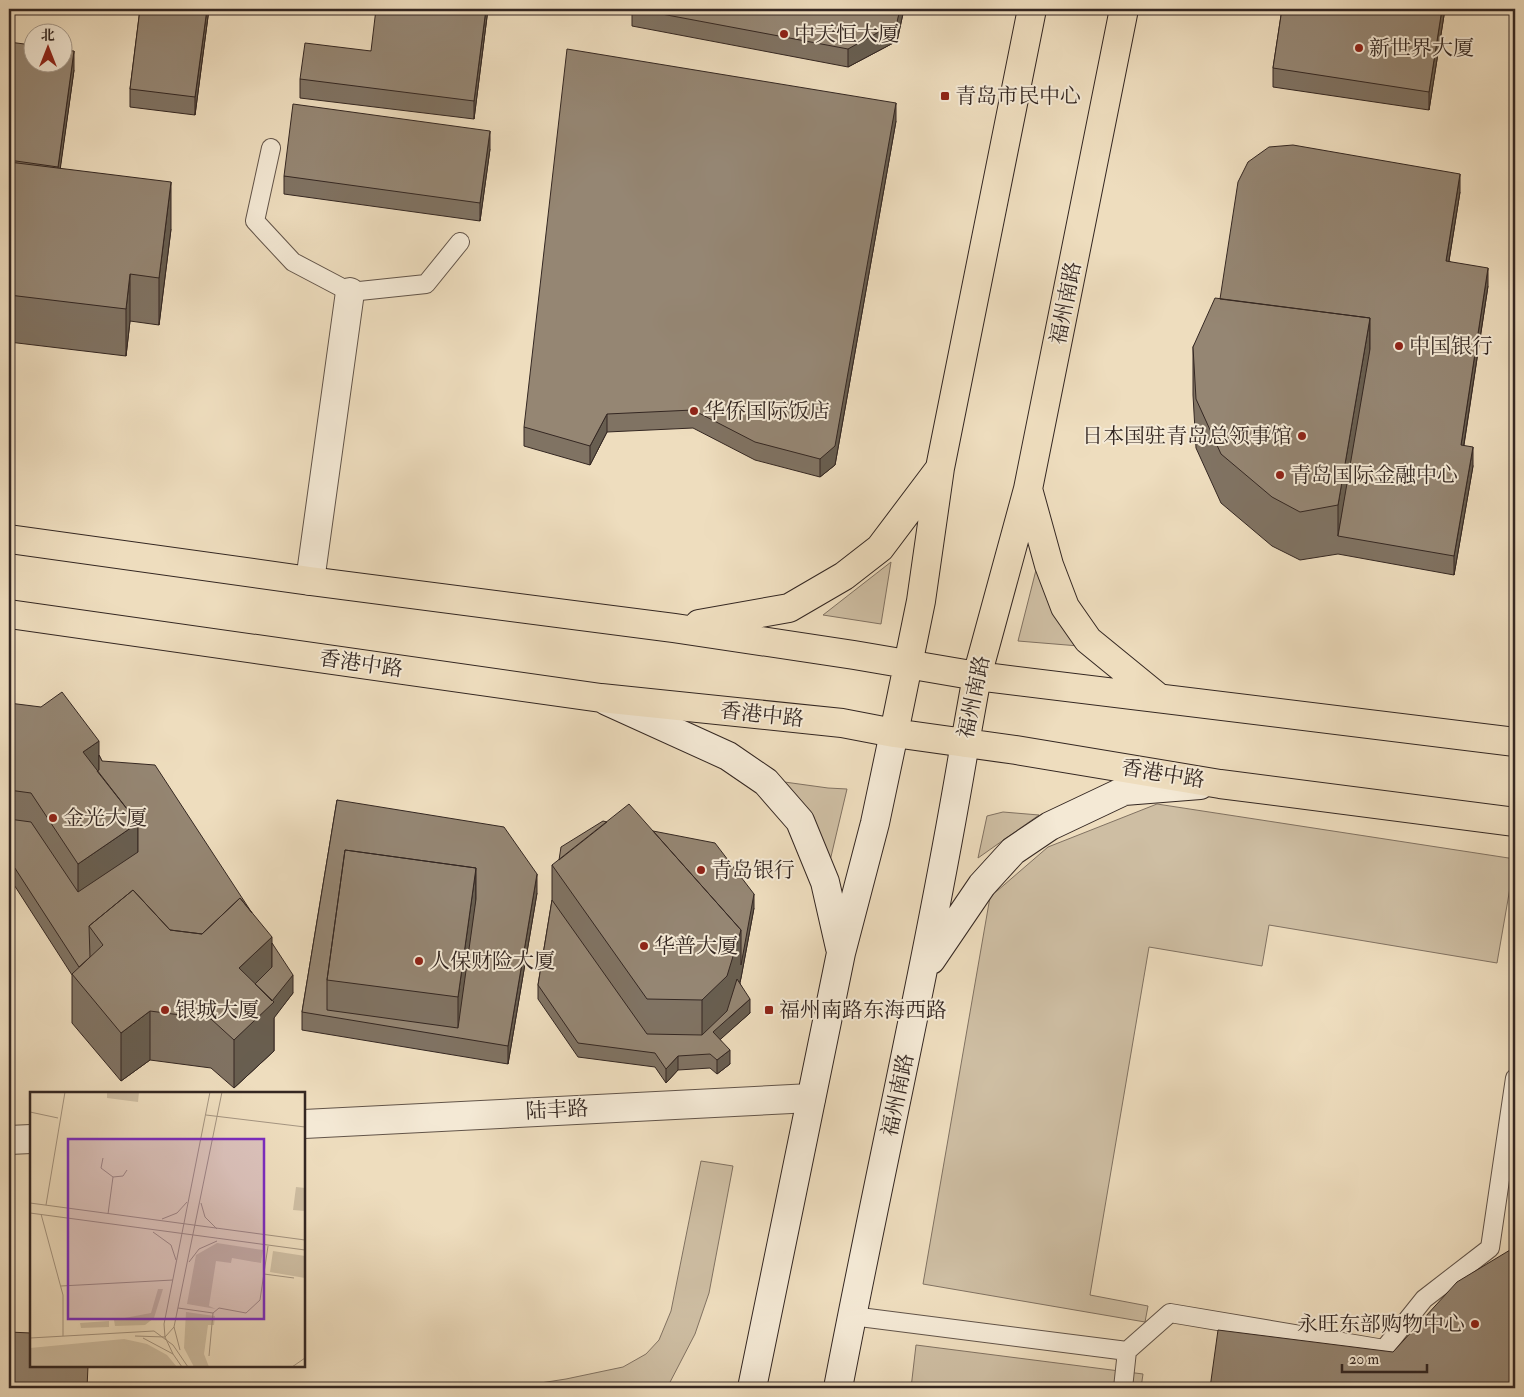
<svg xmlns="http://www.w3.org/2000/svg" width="1524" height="1397" font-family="'IM FELL Double Pica','Noto Serif SC',serif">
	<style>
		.green { fill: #cebea3; stroke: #817262 }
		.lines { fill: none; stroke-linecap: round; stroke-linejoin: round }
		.lane-casing { stroke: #625449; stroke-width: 20 }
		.street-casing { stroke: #625449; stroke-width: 30 }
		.secondary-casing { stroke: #342722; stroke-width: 30 }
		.primary-casing { stroke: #342722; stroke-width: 30 }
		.lane { stroke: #f4e9d5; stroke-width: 18 }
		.street { stroke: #f4e9d5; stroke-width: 28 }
		.secondary { stroke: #f4e9d5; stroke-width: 28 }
		.primary { stroke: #eeddbe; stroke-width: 28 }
		.wall { fill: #807363; stroke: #342722 }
		.shaded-wall { fill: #685e50; stroke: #342722 }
		.building { fill: #958673; stroke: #342722; fill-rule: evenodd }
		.poi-dot { fill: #8f2418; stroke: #f4e9d5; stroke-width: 2 }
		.labels { text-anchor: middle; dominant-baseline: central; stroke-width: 4; stroke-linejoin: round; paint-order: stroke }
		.poi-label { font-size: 21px; fill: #342722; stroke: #f4e9d5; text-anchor: start }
		.street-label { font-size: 21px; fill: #342722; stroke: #f4e9d5 }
		.inset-road { fill: none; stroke: #a49480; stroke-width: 1 }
		.view { fill: #7b2cbf; fill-opacity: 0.15; stroke: #7b2cbf; stroke-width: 2.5 }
		.inset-edge { fill: none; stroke: #342722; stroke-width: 2.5 }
	</style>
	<rect width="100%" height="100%" fill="#eeddbe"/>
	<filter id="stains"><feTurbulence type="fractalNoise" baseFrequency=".004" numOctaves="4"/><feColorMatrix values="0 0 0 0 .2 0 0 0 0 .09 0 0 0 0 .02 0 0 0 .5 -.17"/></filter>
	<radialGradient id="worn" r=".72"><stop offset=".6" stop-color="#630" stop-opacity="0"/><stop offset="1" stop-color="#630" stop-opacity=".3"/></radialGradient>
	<path class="green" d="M 891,562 L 881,624 L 823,615 Z
		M 1036,570 L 1054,611 L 1079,646 L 1018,641 Z
		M 770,780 L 828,788 L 847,789 L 825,882 Z
		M 1157,804 L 1515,859 L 1497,963 L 1269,925 L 1262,966 L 1149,947 L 1090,1295 L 1148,1306 L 1145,1322 L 923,1284 L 990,897 L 1048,847 Z
		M 1003,812 L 1039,815 L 978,858 L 987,816 Z
		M 701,1161 L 733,1166 L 709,1293 L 695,1334 L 667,1388 L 508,1388 L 566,1379 L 623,1367 L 646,1354 L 659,1340 L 671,1311 Z
		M 916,1345 L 1143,1374 L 1141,1388 L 911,1388 Z"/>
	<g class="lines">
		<g class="lane-casing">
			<path id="lane" d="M 271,148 L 255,221 L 293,262 L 350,292 L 426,284 L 460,242
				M 852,1316 L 1127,1351
				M 1123,1388 L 1127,1351 L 1170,1313 L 1384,1349 L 1424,1299 L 1490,1248 L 1515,1078"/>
		</g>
		<g class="street-casing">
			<path id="street" d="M 310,581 L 350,292
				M 304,1124 L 811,1098
				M 9,1140 L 31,1139"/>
		</g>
		<g class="secondary-casing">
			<path id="secondary" d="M 607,701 L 728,756 L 766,782 L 800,821 L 825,882 L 840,948
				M 931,960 L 982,885 L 1013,851 L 1050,826 L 1124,791 L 1200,785
				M 752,1388 L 841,953 L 875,823 L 894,733
				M 838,1388 C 879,1173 929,959 965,743"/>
		</g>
		<g class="primary-casing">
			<path id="primary" d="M 1028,489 L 1049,565 L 1065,607 L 1088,640 L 1159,698
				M 9,539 L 310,581 L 674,628 L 854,655 L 977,676 L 1515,742
				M 9,614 L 601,698 L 842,723 L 894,733 L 1016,750 L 1220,784 L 1515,822
				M 699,624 L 789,608 L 844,576 L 880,548 L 938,471
				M 894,733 L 921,601 L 940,468 L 1032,9
				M 965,743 L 977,676 L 1028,489 L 1124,9"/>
		</g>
		<use href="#lane" class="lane"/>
		<use href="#street" class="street"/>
		<use href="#secondary" class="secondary"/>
		<use href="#primary" class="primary"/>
	</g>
	<path class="wall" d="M 140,9 L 209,9 L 195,115 L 130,107 L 130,89 Z
		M 488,9 L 474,119 L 300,98 L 300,79 L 371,51 Z
		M 632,9 L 904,9 L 897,41 L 848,67 L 632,26 Z
		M 1282,9 L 1445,9 L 1429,110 L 1273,87 L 1273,68 Z
		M 9,42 L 74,70 L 60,168 L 171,229 L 159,325 L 130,321 L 126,356 L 9,342 Z
		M 896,121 L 835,465 L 820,477 L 755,460 L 693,428 L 607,432 L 590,465 L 524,446 L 524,427 Z
		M 490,149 L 480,221 L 284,194 L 284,176 Z
		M 1460,192 L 1449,261 L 1488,286 L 1464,445 L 1473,466 L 1454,575 L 1338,554 L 1300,560 L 1272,546 L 1221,503 L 1196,448 L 1193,395 L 1193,347 L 1220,299 Z
		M 9,703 L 99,755 L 102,761 L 272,943 L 293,993 L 274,1017 L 274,1051 L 234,1088 L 211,1068 L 150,1060 L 121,1081 L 72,1023 L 72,975 L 9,877 Z
		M 337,800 L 537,893 L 508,1064 L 302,1030 L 302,1012 Z
		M 653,831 L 754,908 L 740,983 L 750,1013 L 720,1039 L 730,1064 L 717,1074 L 710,1068 L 678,1070 L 666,1083 L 655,1067 L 578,1057 L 538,999 L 538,985 L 552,900 L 552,865 Z"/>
	<path class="shaded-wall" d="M 207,9 L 209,9 L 195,115 L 195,97 Z
		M 486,9 L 488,9 L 474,119 L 474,101 Z
		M 900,9 L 904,9 L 897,41 L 848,67 L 848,49 Z
		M 1442,9 L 1445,9 L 1429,110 L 1429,92 Z
		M 74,51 L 74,70 L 58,185 L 58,167 Z
		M 896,103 L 896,121 L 835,465 L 820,477 L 820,459 Z
		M 490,131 L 490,149 L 480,221 L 480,203 Z
		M 1460,174 L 1460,192 L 1446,279 L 1446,261 Z
		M 171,182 L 171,229 L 159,325 L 159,278 Z
		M 1488,268 L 1488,286 L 1461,463 L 1461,445 Z
		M 130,274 L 130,321 L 126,356 L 126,309 Z
		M 1370,318 L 1370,367 L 1338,536 L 1338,505 Z
		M 607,414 L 607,432 L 590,465 L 590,446 Z
		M 1473,447 L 1473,466 L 1454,575 L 1454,556 Z
		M 99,741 L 99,788 L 83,752 Z
		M 138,823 L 138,870 L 78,911 L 78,864 Z
		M 476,868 L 476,917 L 458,1038 L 458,997 Z
		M 537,874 L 537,893 L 508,1064 L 508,1046 Z
		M 754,894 L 754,908 L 741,978 L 729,1018 L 750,999 L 750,1013 L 713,1046 L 702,1049 L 702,1000 L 741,930 Z
		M 272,937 L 272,986 L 248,1008 L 239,968 Z
		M 293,975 L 293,993 L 274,1018 L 274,1051 L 234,1088 L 234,1040 Z
		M 150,1011 L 150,1060 L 121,1081 L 121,1033 Z
		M 730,1050 L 730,1064 L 717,1074 L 717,1060 Z
		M 678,1056 L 678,1070 L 666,1083 L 666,1069 Z"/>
	<path class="building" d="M 140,9 L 207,9 L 195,97 L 130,89 Z
		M 376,9 L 486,9 L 474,101 L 300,79 L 305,43 L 371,51 Z
		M 635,9 L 900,9 L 897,22 L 848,49 Z
		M 1282,9 L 1442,9 L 1429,92 L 1273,68 Z
		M 9,42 L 32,45 L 32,62 L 62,62 L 62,50 L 74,51 L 58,167 L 9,160 Z
		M 567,49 L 896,103 L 835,446 L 820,459 L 755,442 L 693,410 L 607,414 L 590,446 L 524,427 Z
		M 293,104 L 490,131 L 480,203 L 284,176 Z
		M 1293,145 L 1460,174 L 1446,261 L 1488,268 L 1461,445 L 1473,447 L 1454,556 L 1338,536 L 1370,349 L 1370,318 L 1220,299 L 1238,182 L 1248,162 L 1269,147 Z
		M 9,162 L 171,182 L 159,278 L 130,274 L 126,309 L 9,295 Z
		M 1215,298 L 1370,318 L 1338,505 L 1300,512 L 1272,497 L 1221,454 L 1196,399 L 1193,347 Z
		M 62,692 L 99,741 L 83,752 L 138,823 L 78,864 L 31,793 L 9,790 L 9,703 L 41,707 Z
		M 99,755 L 102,761 L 155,765 L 252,913 L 240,898 L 202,934 L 170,930 L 133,890 L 89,926 L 90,957 L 79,967 L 9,859 L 9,819 L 31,822 L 78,892 L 138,852 L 138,823 L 97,771 L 99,770 Z
		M 337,800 L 504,827 L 537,874 L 508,1046 L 302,1012 ZM 345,850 L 476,868 L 476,899 L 458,1028 L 327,1010 L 327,980 Z
		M 629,804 L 741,930 L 727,976 L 702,1000 L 647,999 L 552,865 Z
		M 603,821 L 607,822 L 559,860 L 561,847 Z
		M 653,831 L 715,843 L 754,894 L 741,965 L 741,930 Z
		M 345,850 L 476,868 L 458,997 L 327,980 Z
		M 133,890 L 170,930 L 202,934 L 240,898 L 272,937 L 239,968 L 274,1002 L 234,1040 L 211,1019 L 150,1011 L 121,1033 L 72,974 L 103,945 L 89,926 Z
		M 552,900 L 647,1034 L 702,1035 L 727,1011 L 737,979 L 750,999 L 713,1032 L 730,1050 L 717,1060 L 710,1054 L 678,1056 L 666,1069 L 655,1053 L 578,1043 L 538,985 Z
		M 272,943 L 293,975 L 272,1001 L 255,984 L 272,967 Z
		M 1515,1247 L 1515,1388 L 1210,1388 L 1218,1330 L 1393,1352 L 1457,1282 Z
		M 9,1332 L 31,1333 L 31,1366 L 88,1366 L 87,1388 L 9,1388 Z"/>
	<g class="poi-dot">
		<circle cx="784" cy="34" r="5"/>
		<circle cx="1359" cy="48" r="5"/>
		<rect x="940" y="91" width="10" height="10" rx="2.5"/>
		<circle cx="1399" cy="346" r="5"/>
		<circle cx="694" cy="411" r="5"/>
		<circle cx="1302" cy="436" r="5"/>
		<circle cx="1280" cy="475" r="5"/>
		<circle cx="53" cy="818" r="5"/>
		<circle cx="701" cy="870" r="5"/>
		<circle cx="644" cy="946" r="5"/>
		<circle cx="419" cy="961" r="5"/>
		<circle cx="165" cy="1010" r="5"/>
		<rect x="764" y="1005" width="10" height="10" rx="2.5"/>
		<circle cx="1475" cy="1324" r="5"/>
	</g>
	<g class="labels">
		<g class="poi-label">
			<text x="794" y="34">中天恒大厦</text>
			<text x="1369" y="48">新世界大厦</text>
			<text x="955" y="96">青岛市民中心</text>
			<text x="1409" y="346">中国银行</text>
			<text x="704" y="411">华侨国际饭店</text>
			<text x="1292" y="436" text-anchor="end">日本国驻青岛总领事馆</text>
			<text x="1290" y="475">青岛国际金融中心</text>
			<text x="63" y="818">金光大厦</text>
			<text x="711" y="870">青岛银行</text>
			<text x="654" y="946">华普大厦</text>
			<text x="429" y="961">人保财险大厦</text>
			<text x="175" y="1010">银城大厦</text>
			<text x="779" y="1010">福州南路东海西路</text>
			<text x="1465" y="1324" text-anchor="end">永旺东部购物中心</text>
		</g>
		<g class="street-label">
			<text transform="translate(1066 303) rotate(-79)">福州南路</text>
			<text transform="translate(361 664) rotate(8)">香港中路</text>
			<text transform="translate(974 697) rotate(-78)">福州南路</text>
			<text transform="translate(762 715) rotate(6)">香港中路</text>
			<text transform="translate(1163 774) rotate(9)">香港中路</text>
			<text transform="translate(898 1095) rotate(-78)">福州南路</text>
			<text transform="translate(557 1110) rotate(-3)">陆丰路</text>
		</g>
	</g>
	<g transform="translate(30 1092)">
		<rect width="275" height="275" fill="#eeddbe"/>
		<path d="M 77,0 L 109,0 L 108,10 L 77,6 ZM 266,95 L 275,96 L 275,119 L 263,118 ZM 187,151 L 233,158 L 231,171 L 202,166 L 201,171 L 186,169 L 179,214 L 186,217 L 157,212 L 166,163 ZM 243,159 L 275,164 L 275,186 L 240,180 ZM 128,197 L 133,197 L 124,226 L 115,233 L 85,234 L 84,228 L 121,221 ZM 156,220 L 185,224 L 184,233 L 178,233 L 174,262 L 179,275 L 164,275 L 154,256 ZM 79,229 L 79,235 L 51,236 L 50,231 ZM 94,247 L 117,252 L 137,263 L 147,275 L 0,275 L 0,256 Z" fill="#cebea3"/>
		<path class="inset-road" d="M 0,20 L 28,26M 176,23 L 275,35M 73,66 L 71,76 L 83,85 L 93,84 L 97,78M 0,111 L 275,148M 171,111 L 175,125 L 187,137M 16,113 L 35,0M 0,121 L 275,158M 11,122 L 33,203 L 33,244M 78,122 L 83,85M 132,127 L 147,121 L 157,110M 123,140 L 141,153 L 146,168M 159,170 L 169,157 L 187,149M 234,182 L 264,186M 31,194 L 143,188M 148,216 L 183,221M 144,235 L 150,258M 105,244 L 135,245 L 144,235 L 192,0M 0,246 L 124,239 L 143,253 L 158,275M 113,246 L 143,262 L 152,275M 143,262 L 135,245 L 134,232 L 180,0M 179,264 L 183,221 L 189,216 L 216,221 L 230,208 L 238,154M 262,275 L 275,266"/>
		<path class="view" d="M 38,47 L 234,47 L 234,227 L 38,227 Z"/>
		<rect width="275" height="275" class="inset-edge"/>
	</g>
	<rect width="1524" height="1397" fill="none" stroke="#eeddbe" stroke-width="30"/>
	<rect x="10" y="10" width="1504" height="1377" fill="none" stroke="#342722" stroke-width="2.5"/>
	<rect x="15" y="15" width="1494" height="1367" fill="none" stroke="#342722"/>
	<g transform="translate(48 48)"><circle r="24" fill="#f4e9d5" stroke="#a79b8d"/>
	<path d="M0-4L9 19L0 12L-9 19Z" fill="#8f2418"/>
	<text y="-8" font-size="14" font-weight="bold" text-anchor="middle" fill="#342722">北</text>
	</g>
	<path d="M1342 1364v8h85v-8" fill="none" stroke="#342722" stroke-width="2.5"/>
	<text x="1349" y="1364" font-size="15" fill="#342722" stroke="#f4e9d5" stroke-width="4" paint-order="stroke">20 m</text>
	<rect width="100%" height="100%" filter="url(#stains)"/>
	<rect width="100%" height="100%" fill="url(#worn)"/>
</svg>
